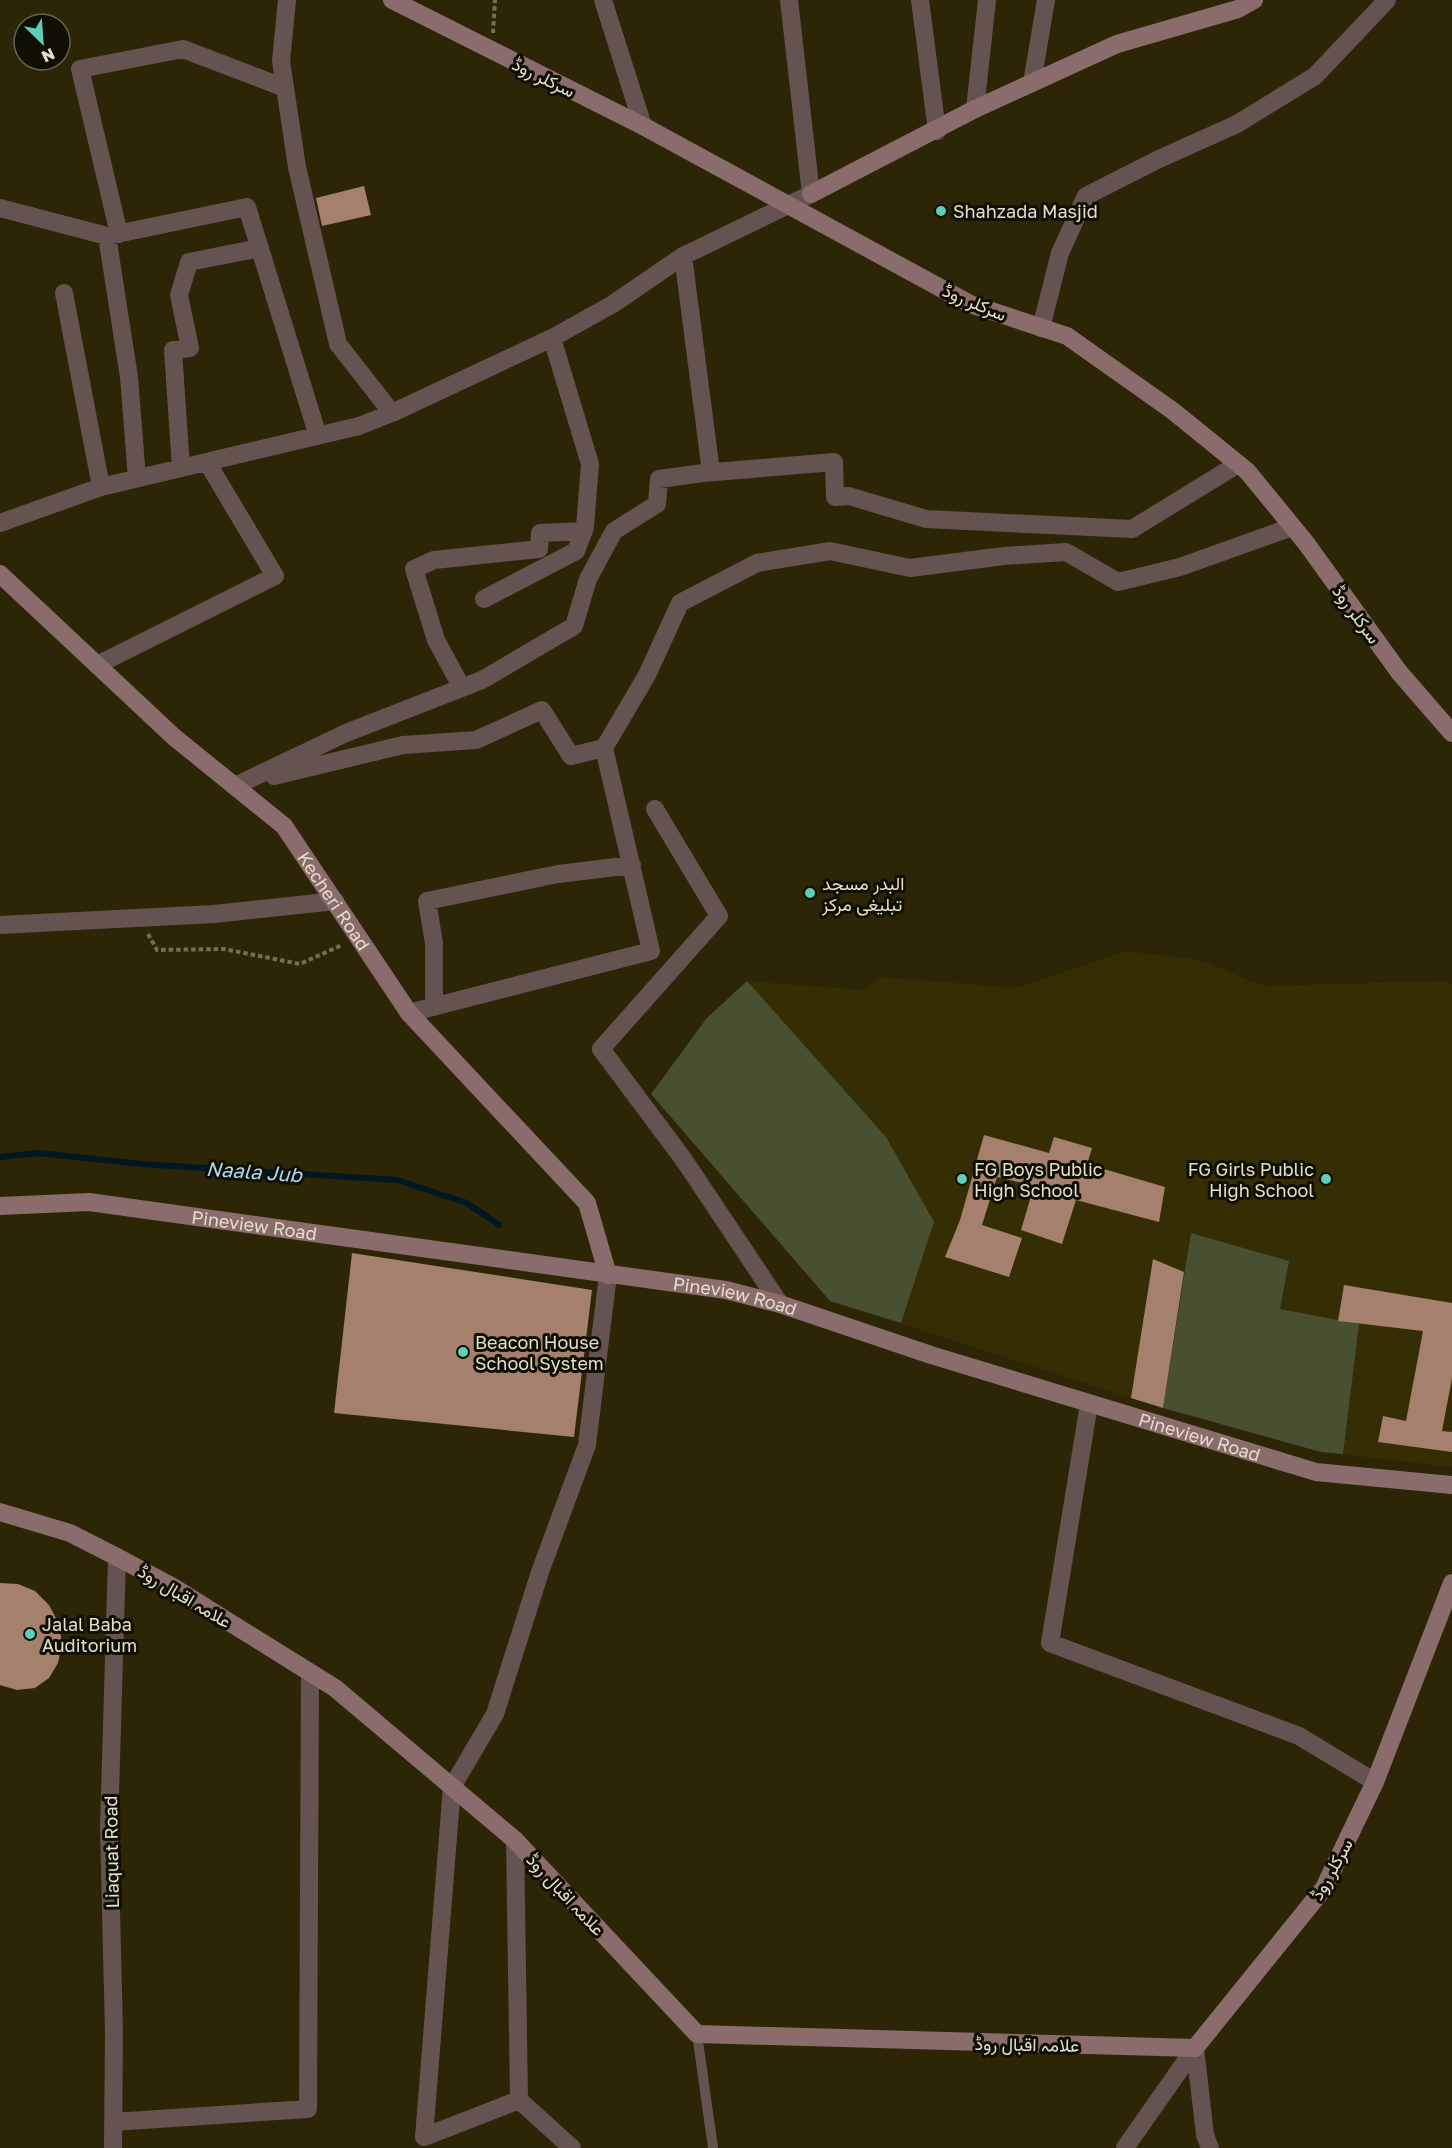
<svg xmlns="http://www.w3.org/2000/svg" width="1452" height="2148" font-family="'Golos Text',Vazirmatn,sans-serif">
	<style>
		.built { fill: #352d04 }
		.green { fill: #495032 }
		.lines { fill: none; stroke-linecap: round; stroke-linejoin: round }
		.stream { stroke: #001726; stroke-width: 6 }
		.building { fill: #a5806c }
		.path { stroke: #736e54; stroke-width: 4; stroke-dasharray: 4.5 3; stroke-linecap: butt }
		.lane { stroke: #655352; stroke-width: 10 }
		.street { stroke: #655352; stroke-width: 18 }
		.secondary { stroke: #896c6b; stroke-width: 18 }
		.poi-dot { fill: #5dceb9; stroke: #110f04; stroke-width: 2 }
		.labels { text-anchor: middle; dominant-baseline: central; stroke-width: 6; stroke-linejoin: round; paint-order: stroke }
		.street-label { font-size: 18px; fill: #e3dfcd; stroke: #110f04 }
		.poi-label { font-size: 18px; fill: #e3dfcd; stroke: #110f04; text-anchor: start }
		.water-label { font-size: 20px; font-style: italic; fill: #a9d9f9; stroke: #110f04 }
	</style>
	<rect width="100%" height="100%" fill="#2c2606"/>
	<path class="built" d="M 1126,951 L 1200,960 L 1264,986 L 1445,981 L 1452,984 L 1452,1467 L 1321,1452 L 1131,1398 L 830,1301 L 651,1094 L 707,1018 L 747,981 L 862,990 L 882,977 L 1016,988 Z"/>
	<path class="green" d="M 747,981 L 886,1137 L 934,1222 L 901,1323 L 830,1301 L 651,1094 L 707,1018 Z
		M 1191,1233 L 1289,1261 L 1280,1309 L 1359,1324 L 1343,1454 L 1321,1452 L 1163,1408 Z"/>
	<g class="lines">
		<path class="stream" d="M 0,1157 L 38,1153 L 142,1164 L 397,1180 L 467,1203 L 499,1225"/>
	</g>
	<path class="building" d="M 364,186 L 371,215 L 322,226 L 316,198 Z
		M 984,1135 L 1049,1153 L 1054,1137 L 1092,1148 L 1087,1164 L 1165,1187 L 1159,1222 L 1076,1200 L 1062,1244 L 1021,1230 L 1034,1186 L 997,1177 L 982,1225 L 1022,1238 L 1009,1277 L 945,1257 L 960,1220 Z
		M 352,1253 L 592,1290 L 574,1437 L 334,1413 Z
		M 1153,1259 L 1184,1272 L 1163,1408 L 1131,1398 Z
		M 1344,1285 L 1452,1303 L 1452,1378 L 1442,1431 L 1452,1432 L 1452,1452 L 1378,1442 L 1383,1416 L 1406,1421 L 1423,1331 L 1338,1321 Z
		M 0,1583 L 18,1584 L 35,1591 L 49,1605 L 59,1624 L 62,1644 L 58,1663 L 49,1678 L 35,1688 L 17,1690 L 0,1685 Z"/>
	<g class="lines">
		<path class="path" d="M 493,33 L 495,0
			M 148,934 L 157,950 L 224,949 L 300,964 L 342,945"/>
		<path class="lane" d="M 697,2034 L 713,2148"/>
		<path class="street" d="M 287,0 L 281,61 L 297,167 L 338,344 L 392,413
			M 603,0 L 643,126
			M 920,0 L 937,131
			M 1032,83 L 1046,0
			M 975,109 L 987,0
			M 0,208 L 107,236 L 247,207 L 318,436
			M 119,234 L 80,69 L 183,49 L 285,88
			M 107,236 L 129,377 L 137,478
			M 683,256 L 711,472
			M 64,293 L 101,487
			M 1041,328 L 1060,253 L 1086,196 L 1159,159 L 1237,124 L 1315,76 L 1387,0
			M 181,468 L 173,350 L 190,348 L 179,295 L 189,262 L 260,248
			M 0,523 L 101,487 L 359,426 L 392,413 L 552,338 L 613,304 L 683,256 L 811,194 L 789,0
			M 484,599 L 576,551 L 585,527 L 590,464 L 552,338
			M 97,665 L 275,576 L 207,462
			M 462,688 L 436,640 L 414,569 L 434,560 L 539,549 L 540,533 L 584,531
			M 274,776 L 403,745 L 476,740 L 542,710 L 571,756 L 604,748
			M 235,786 L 346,733 L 482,680 L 574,626 L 588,579 L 614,531 L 657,504 L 659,479 L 703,473 L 834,462 L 835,497 L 849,496 L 926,519 L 1132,529 L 1238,464
			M 655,809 L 719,916 L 601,1049 L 684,1160 L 780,1304
			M 0,925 L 214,914 L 335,901
			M 434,1007 L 434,943 L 427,901 L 558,874 L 632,865
			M 409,1013 L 651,951 L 604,748 L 647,675 L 680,603 L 757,563 L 830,551 L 910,568 L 1004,556 L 1066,552 L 1118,582 L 1180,567 L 1292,527
			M 1089,1404 L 1050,1643 L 1299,1736 L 1375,1782
			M 515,1840 L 519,2100 L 572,2148
			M 1195,2048 L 1205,2135 L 1210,2148
			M 519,2100 L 424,2137 L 452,1787 L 495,1714 L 540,1572 L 587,1445 L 608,1275
			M 113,2122 L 308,2109 L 310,1673
			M 113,2148 L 114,2033 L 109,1828 L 117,1557
			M 1125,2148 L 1195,2048"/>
		<g class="secondary">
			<path d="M 392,0 L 643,126 L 970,304 L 1067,336 L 1173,411 L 1247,471 L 1306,543 L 1399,672 L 1452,733"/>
			<path d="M 811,194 L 975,109 L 1117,44 L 1238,9 L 1254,0"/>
			<path id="s1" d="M 0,574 L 174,737 L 284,826 L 409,1013 L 587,1203 L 608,1275"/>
			<path id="s2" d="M 0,1206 L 89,1202 L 726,1290 L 780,1304 L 931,1355 L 1316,1472 L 1452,1485"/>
			<path d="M 0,1512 L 70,1533 L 117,1557 L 173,1587 L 335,1688 L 515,1840 L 697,2034 L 1195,2048 L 1324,1888 L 1375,1782 L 1452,1583"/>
		</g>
	</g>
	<g class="poi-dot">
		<circle cx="941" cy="211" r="6"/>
		<circle cx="810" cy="893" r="6"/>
		<circle cx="962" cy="1179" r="6"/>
		<circle cx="1326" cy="1179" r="6"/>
		<circle cx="463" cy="1352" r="6"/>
		<circle cx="30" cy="1634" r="6"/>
	</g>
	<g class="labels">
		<g class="street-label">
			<text transform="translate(544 77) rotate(26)">سرکلر روڈ</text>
			<text transform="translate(975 302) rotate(23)">سرکلر روڈ</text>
			<text transform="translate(1357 614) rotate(54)">سرکلر روڈ</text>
			<text stroke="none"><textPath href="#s1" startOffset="470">Kecheri Road</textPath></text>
			<text stroke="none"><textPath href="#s2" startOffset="256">Pineview Road</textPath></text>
			<text stroke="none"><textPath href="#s2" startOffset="742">Pineview Road</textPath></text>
			<text stroke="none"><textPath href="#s2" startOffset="1228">Pineview Road</textPath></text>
			<text transform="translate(185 1596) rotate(31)">علامہ اقبال روڈ</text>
			<text transform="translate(111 1852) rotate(-91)">Liaquat Road</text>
			<text transform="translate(1331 1869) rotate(-61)">سرکلر روڈ</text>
			<text transform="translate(566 1894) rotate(47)">علامہ اقبال روڈ</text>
			<text transform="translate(1027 2044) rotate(1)">علامہ اقبال روڈ</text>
		</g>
		<g class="poi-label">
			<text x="953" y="211">Shahzada Masjid</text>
			<text x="822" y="883">البدر مسجد<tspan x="822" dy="21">تبلیغی مرکز</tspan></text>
			<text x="974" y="1169">FG Boys Public<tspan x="974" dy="21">High School</tspan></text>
			<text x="1314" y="1169" text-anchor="end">FG Girls Public<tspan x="1314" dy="21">High School</tspan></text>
			<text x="475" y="1342">Beacon House<tspan x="475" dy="21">School System</tspan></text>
			<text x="42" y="1624">Jalal Baba<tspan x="42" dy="21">Auditorium</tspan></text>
		</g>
		<g class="water-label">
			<text transform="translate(254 1171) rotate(4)">Naala Jub</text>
		</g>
	</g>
	<g transform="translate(42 42) rotate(155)"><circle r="28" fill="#110f04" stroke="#656254" stroke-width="1.5"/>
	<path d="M0-4.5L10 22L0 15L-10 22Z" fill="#5dceb9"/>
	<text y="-9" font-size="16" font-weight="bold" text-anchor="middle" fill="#e3dfcd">N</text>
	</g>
</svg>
